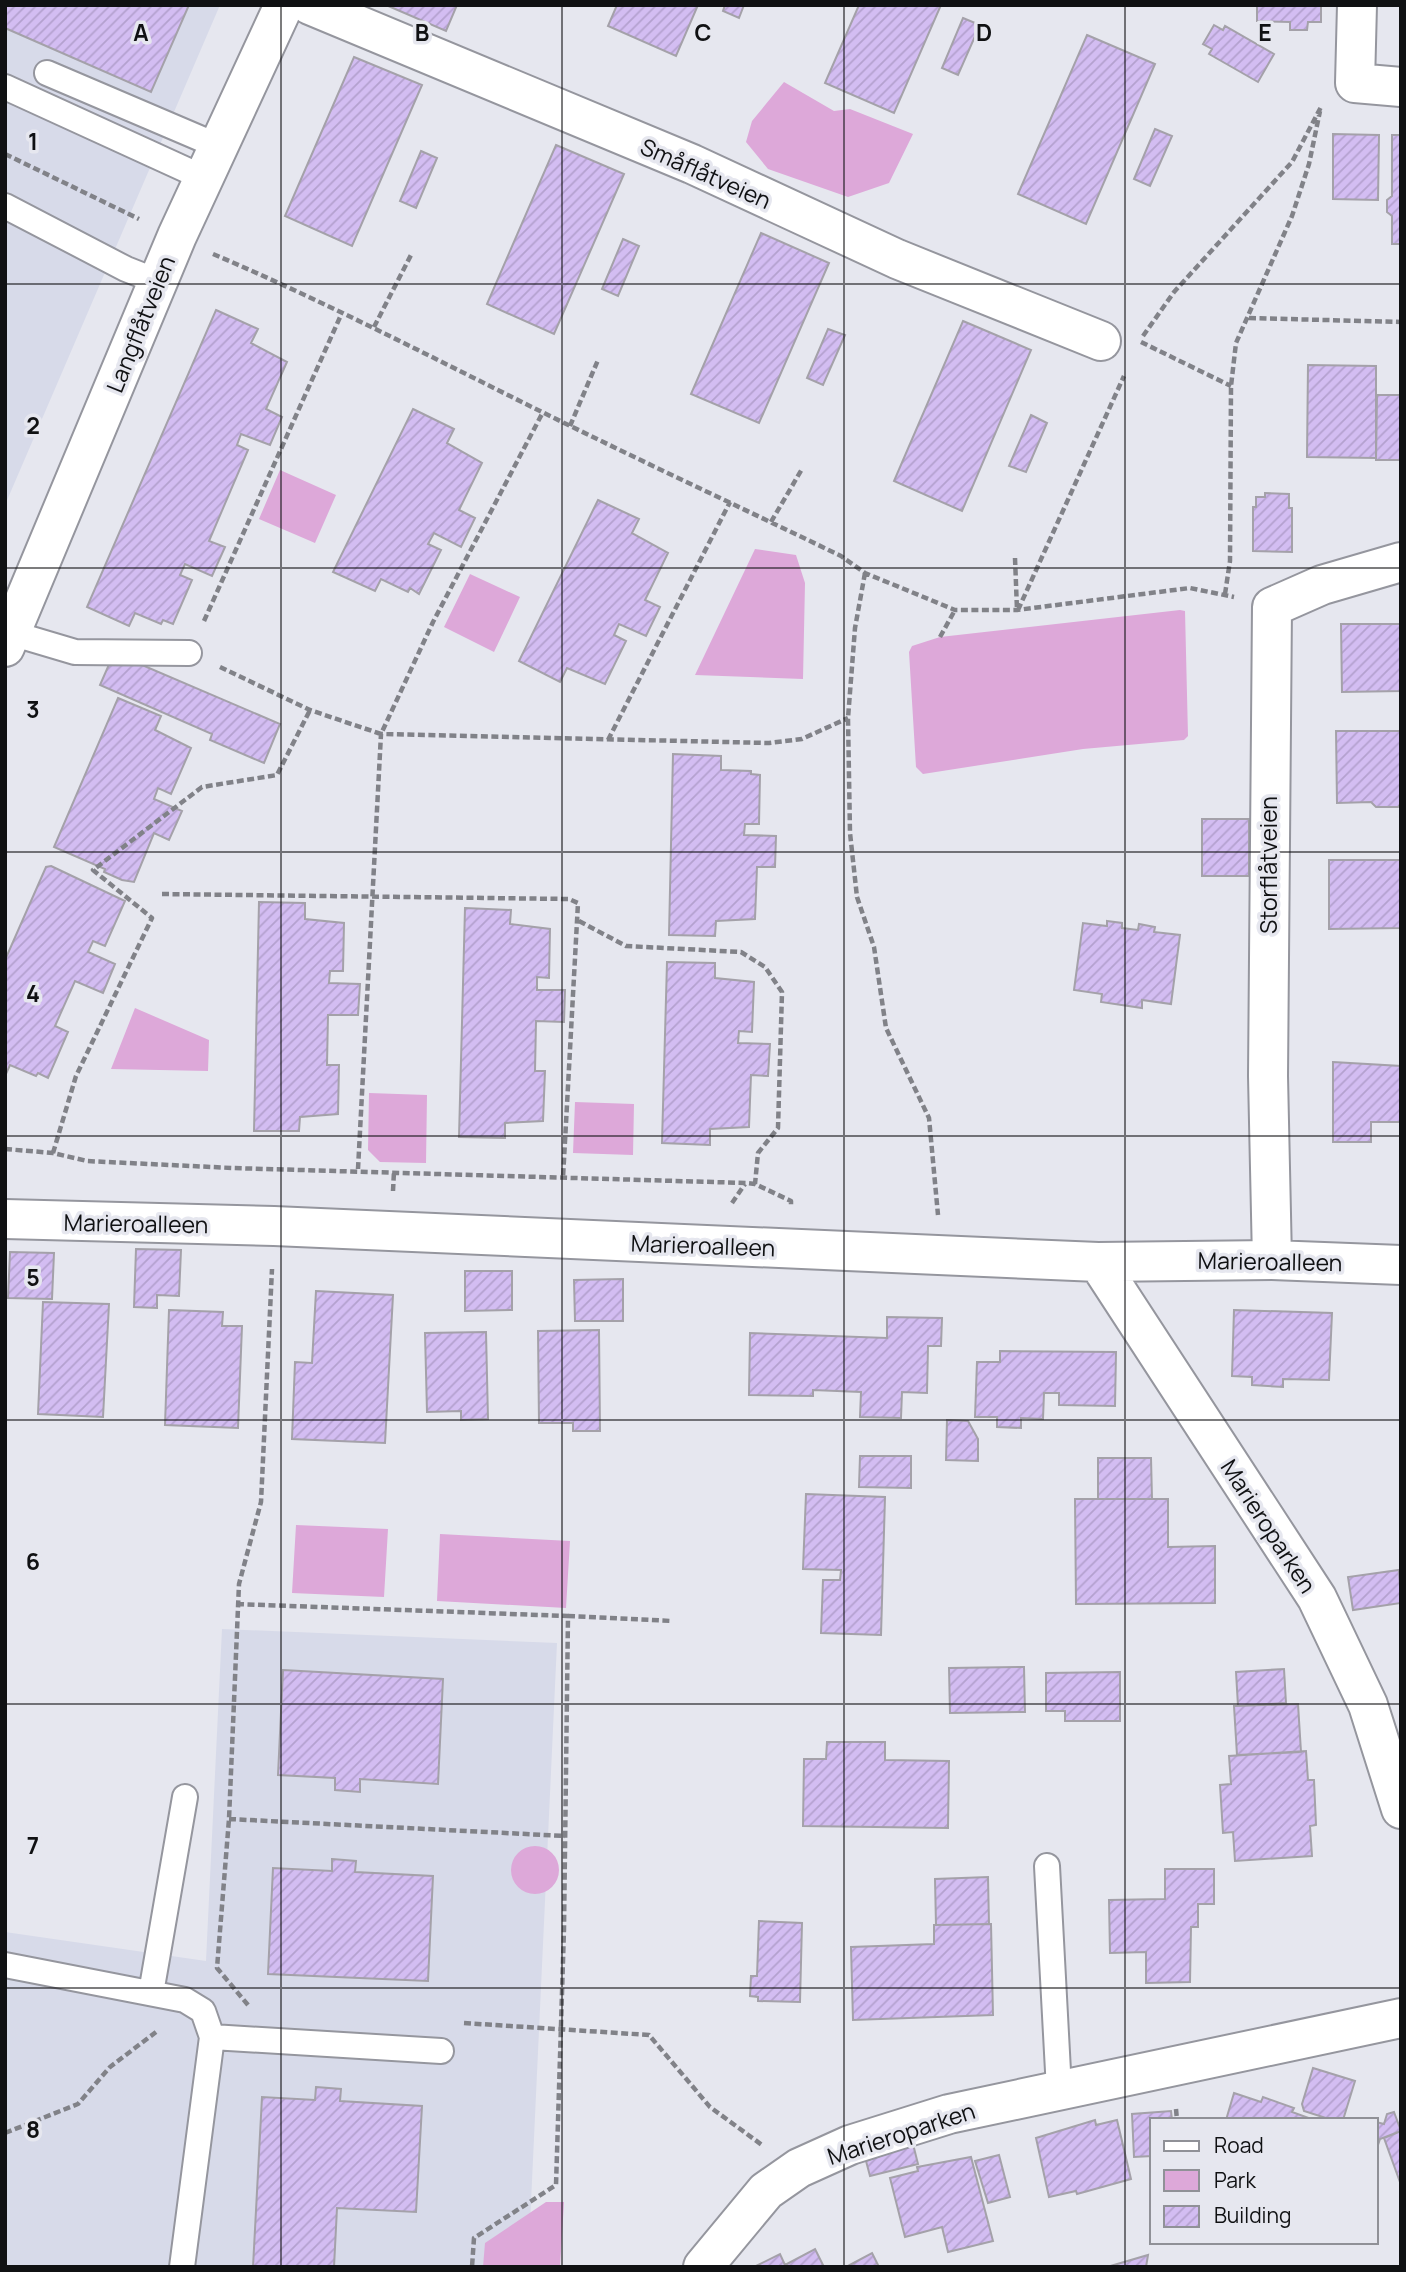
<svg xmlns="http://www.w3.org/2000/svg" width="1406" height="2272" font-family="Manrope,sans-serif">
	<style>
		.built { fill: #d7dae9 }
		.park { fill: #dda8d9 }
		.building { fill: url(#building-hatch); stroke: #a4a1a9; stroke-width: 2 }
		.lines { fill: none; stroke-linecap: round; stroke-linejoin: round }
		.lane-casing { stroke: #95969e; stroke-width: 28 }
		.street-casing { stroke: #95969e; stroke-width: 42 }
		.secondary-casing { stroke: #95969e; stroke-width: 42 }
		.path { stroke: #818288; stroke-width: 4.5; stroke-dasharray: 7 3.5; stroke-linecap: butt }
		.lane { stroke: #fff; stroke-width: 24 }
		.street { stroke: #fff; stroke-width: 38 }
		.secondary { stroke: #fff; stroke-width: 38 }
		.grid { fill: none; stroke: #101113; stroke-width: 2; stroke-opacity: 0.55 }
		.labels { text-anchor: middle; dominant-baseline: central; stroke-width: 7; stroke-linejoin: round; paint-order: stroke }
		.street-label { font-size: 23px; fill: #101113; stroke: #e6e7ef }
		.grid-label { font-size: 23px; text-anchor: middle; font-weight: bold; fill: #101113; stroke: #e6e7ef; stroke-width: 7; stroke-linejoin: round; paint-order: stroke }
	</style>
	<defs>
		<pattern id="building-hatch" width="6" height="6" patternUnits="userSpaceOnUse" patternTransform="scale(1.75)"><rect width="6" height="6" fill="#d3bdf2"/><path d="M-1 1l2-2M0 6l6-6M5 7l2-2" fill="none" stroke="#b4a1cf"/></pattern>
	</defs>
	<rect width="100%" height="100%" fill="#e6e7ef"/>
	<path class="built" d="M 5,5 L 220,5 L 5,505 Z
		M 222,1629 L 557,1643 L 528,2267 L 5,2267 L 5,1932 L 206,1961 Z"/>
	<path class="park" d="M 784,82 L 834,111 L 850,109 L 913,134 L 889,183 L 848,197 L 768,169 L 746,142 L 752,121 Z
		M 280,470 L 336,495 L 315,543 L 259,519 Z
		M 755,549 L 796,555 L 805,583 L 803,679 L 695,675 Z
		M 470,574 L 520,597 L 494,652 L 444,627 Z
		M 1180,610 L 1185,611 L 1188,736 L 1184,740 L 1083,749 L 923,774 L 916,767 L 909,652 L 912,646 L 940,637 Z
		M 135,1008 L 209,1040 L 208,1071 L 111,1069 Z
		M 369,1093 L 427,1095 L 426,1163 L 380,1162 L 368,1150 Z
		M 575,1102 L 634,1104 L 633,1155 L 573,1153 Z
		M 296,1525 L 388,1529 L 384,1597 L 292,1593 Z
		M 440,1534 L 570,1541 L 566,1608 L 437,1601 Z
		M511 1870a24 24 0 1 1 48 0a24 24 0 1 1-48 0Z
		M 546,2202 L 564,2202 L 560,2267 L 483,2267 L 485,2243 Z"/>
	<path class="building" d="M 5,5 L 189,5 L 151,92 L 5,28 Z
		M 386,5 L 457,5 L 446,31 Z
		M 617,5 L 698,5 L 676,56 L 608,26 Z
		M 725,5 L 744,5 L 739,18 L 723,11 Z
		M 859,5 L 941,5 L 894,113 L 825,83 Z
		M 1257,5 L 1321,5 L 1321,22 L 1308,22 L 1307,30 L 1290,30 L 1290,22 L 1257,21 Z
		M 963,18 L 980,25 L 958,75 L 942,68 Z
		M 1214,25 L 1223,30 L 1225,26 L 1274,54 L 1258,82 L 1209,54 L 1212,49 L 1203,44 Z
		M 1087,35 L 1155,64 L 1086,224 L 1018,194 Z
		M 354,57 L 422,85 L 352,246 L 285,216 Z
		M 1155,129 L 1172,136 L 1150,186 L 1134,179 Z
		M 1333,134 L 1379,135 L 1378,200 L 1333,199 Z
		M 1392,135 L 1401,135 L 1401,244 L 1392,244 L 1392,216 L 1387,212 L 1387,200 L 1392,196 Z
		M 556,145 L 624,174 L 554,334 L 487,304 Z
		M 421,151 L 437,158 L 416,208 L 400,201 Z
		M 761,233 L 829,263 L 759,423 L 691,394 Z
		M 623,239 L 639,246 L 618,296 L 602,289 Z
		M 216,310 L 258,329 L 251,343 L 287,362 L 266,409 L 282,417 L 270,445 L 241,434 L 237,445 L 248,450 L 209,541 L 225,547 L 212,576 L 185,564 L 180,575 L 192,580 L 173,624 L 163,620 L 161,624 L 135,613 L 129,626 L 87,607 Z
		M 963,321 L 1031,350 L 962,511 L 894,481 Z
		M 828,329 L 845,335 L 823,385 L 807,378 Z
		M 1308,365 L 1376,366 L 1376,458 L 1307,457 Z
		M 1377,395 L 1401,395 L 1401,460 L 1376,460 Z
		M 413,409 L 454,429 L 447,443 L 482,463 L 459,510 L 475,518 L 461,547 L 434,533 L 428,544 L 441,550 L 419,594 L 410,588 L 408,592 L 381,579 L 375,591 L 333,572 Z
		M 1031,415 L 1047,423 L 1026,472 L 1009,466 Z
		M 1265,493 L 1289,494 L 1289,508 L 1292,508 L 1292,552 L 1253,551 L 1253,507 L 1256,507 L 1256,497 L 1265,497 Z
		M 598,500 L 639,519 L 632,533 L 668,553 L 645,600 L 660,607 L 646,636 L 619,624 L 614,635 L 626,641 L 605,684 L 567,668 L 560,682 L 519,661 Z
		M 1341,624 L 1401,624 L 1401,691 L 1342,692 Z
		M 114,653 L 280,724 L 264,763 L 210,740 L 212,734 L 100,685 Z
		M 118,698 L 161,716 L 155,730 L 191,748 L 171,794 L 158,788 L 154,799 L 182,811 L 169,840 L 154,833 L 134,882 L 122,880 L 104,872 L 105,869 L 54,847 Z
		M 1336,731 L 1401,731 L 1401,803 L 1398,807 L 1376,807 L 1371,802 L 1337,803 Z
		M 673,754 L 721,756 L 721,770 L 751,771 L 751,774 L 760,775 L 759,824 L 745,824 L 744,835 L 776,836 L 775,867 L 757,867 L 755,919 L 716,921 L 715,936 L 669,935 Z
		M 1202,819 L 1249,819 L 1249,876 L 1202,876 Z
		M 1329,860 L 1401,860 L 1401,928 L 1329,929 Z
		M 51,866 L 125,901 L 105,946 L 93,941 L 88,952 L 115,964 L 103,993 L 75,981 L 55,1026 L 68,1032 L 48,1078 L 38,1073 L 36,1076 L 10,1065 L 5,1076 L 5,960 L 46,867 Z
		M 259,902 L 305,903 L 305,919 L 344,923 L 343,971 L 330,971 L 329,983 L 360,984 L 358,1015 L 328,1015 L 327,1065 L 339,1065 L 338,1114 L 300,1117 L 299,1131 L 254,1131 Z
		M 465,908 L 511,910 L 510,924 L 550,929 L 549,978 L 537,977 L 537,990 L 565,990 L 564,1022 L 536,1021 L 535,1071 L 545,1071 L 543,1121 L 505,1123 L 505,1138 L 459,1137 Z
		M 1107,921 L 1122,923 L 1122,928 L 1138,930 L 1139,924 L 1155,927 L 1154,932 L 1180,935 L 1171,1004 L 1142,1000 L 1142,1008 L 1101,1002 L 1102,994 L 1074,990 L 1083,923 L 1107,926 Z
		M 667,962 L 715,963 L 715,978 L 754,982 L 752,1032 L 739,1031 L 738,1043 L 770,1044 L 768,1076 L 751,1075 L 749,1127 L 710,1129 L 710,1145 L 662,1143 Z
		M 1333,1062 L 1401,1066 L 1401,1122 L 1371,1122 L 1371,1142 L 1333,1142 Z
		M 136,1249 L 181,1250 L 179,1296 L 157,1295 L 157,1308 L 134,1307 Z
		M 10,1252 L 54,1253 L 52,1299 L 8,1298 Z
		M 465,1271 L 512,1271 L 512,1310 L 465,1311 Z
		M 623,1279 L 623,1321 L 575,1321 L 574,1280 Z
		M 316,1291 L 393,1295 L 385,1443 L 292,1439 L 295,1362 L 312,1363 Z
		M 43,1302 L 109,1304 L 103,1417 L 38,1414 Z
		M 169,1310 L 223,1312 L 222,1326 L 242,1326 L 238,1428 L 165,1425 Z
		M 1234,1310 L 1332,1313 L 1329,1380 L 1283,1379 L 1283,1387 L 1252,1385 L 1252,1377 L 1232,1376 Z
		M 887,1317 L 942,1318 L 941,1346 L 928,1346 L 927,1393 L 902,1392 L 901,1418 L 860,1417 L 861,1392 L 813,1390 L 813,1396 L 749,1395 L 750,1333 L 887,1338 Z
		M 599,1330 L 600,1431 L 573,1431 L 573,1423 L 539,1423 L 538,1331 Z
		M 486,1332 L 488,1419 L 461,1420 L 461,1411 L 427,1412 L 425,1333 Z
		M 1000,1351 L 1116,1352 L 1115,1406 L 1059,1405 L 1059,1393 L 1044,1393 L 1043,1419 L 1021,1418 L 1021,1428 L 997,1427 L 997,1417 L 975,1417 L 977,1362 L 1000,1362 Z
		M 947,1420 L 968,1421 L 978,1439 L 978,1461 L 946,1460 Z
		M 860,1456 L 911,1456 L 911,1488 L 859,1487 Z
		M 1098,1458 L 1151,1458 L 1152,1499 L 1098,1499 Z
		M 806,1494 L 885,1497 L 881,1635 L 821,1633 L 823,1580 L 840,1580 L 841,1570 L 803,1569 Z
		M 1075,1499 L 1168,1499 L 1168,1547 L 1215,1546 L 1215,1603 L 1076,1604 Z
		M 1399,1570 L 1401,1603 L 1353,1610 L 1348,1577 Z
		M 1024,1667 L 1025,1712 L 950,1713 L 949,1668 Z
		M 1284,1669 L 1286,1703 L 1238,1706 L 1236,1672 Z
		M 283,1670 L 443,1679 L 438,1784 L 360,1779 L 360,1792 L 335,1790 L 335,1778 L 278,1775 Z
		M 1120,1672 L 1120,1721 L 1065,1721 L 1065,1711 L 1046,1711 L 1046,1673 Z
		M 1298,1704 L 1301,1752 L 1237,1755 L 1234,1706 Z
		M 827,1742 L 885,1742 L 885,1760 L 949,1761 L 948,1828 L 803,1826 L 804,1759 L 826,1759 Z
		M 1306,1751 L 1308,1780 L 1314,1780 L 1316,1825 L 1310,1826 L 1312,1856 L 1235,1861 L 1233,1832 L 1223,1833 L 1220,1785 L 1231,1784 L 1229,1756 Z
		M 332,1859 L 356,1861 L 355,1872 L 433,1876 L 428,1981 L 268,1974 L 273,1868 L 332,1871 Z
		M 1165,1869 L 1214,1869 L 1214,1904 L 1198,1904 L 1198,1927 L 1191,1927 L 1190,1982 L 1146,1983 L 1146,1952 L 1110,1953 L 1109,1900 L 1165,1899 Z
		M 988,1877 L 989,1924 L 936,1925 L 935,1879 Z
		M 759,1921 L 802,1923 L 800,2002 L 758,2001 L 758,1997 L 750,1996 L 751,1976 L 757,1976 Z
		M 991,1924 L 993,2015 L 853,2020 L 851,1947 L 934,1944 L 934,1925 Z
		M 1313,2068 L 1355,2081 L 1343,2120 L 1332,2120 L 1304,2111 L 1302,2104 Z
		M 316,2087 L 341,2089 L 340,2101 L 422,2106 L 416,2212 L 337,2208 L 334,2267 L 253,2267 L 262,2097 L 315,2100 Z
		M 1234,2093 L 1261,2102 L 1263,2097 L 1294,2108 L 1292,2112 L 1314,2120 L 1226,2120 Z
		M 1171,2111 L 1172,2120 L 1152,2120 L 1152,2156 L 1134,2157 L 1132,2114 Z
		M 1394,2112 L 1401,2131 L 1380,2139 L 1376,2151 L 1376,2122 L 1384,2124 L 1387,2114 Z
		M 1095,2120 L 1096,2125 L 1117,2120 L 1131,2179 L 1077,2194 L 1076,2191 L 1049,2197 L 1036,2138 Z
		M 1401,2131 L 1401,2185 L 1384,2138 Z
		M 913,2144 L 918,2164 L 870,2176 L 866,2161 Z
		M 999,2155 L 1010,2197 L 988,2203 L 975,2161 Z
		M 971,2157 L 993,2241 L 948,2252 L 942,2227 L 905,2237 L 890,2178 L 918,2171 L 917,2167 Z
		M 815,2249 L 824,2267 L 754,2267 L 780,2254 L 785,2265 Z
		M 872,2253 L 879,2267 L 846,2267 Z
		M 1148,2255 L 1146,2267 L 1107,2267 Z"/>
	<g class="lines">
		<g class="lane-casing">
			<path id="lane" d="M 47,73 L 218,146
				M 5,87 L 204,178
				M 5,206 L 126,269 L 159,282
				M 11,633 L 75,652 L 189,653
				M 1047,1866 L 1059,2090
				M 5,1965 L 185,2000 L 203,2011 L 212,2037 L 441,2051
				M 151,1993 L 185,1797
				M 182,2267 L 212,2037"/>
		</g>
		<g class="street-casing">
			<path id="street" d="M 310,5 L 692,164 L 897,259 L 1101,341
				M 1357,5 L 1355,83 L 1401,87
				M 5,1219 L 274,1226 L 1098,1262 L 1272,1260 L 1401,1265
				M 1272,1260 L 1268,1076 L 1272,607 L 1322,585 L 1401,562
				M 1098,1262 L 1317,1598 L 1368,1705 L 1401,1809
				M 703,2267 L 766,2191 L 799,2168 L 850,2145 L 949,2114 L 1401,2018"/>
		</g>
		<g class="secondary-casing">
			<path id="secondary" d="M 5,647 L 177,236 L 284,5"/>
		</g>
		<path class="path" d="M 5,154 L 139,219
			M 213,254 C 326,302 435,359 544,413 C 643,462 742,508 841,556 L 865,573 L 955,610 L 1017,610 L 1190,588 L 1234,597
			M 1249,318 L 1401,322
			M 374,327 L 411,255
			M 1143,336 L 1174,292 L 1292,162 L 1321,107
			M 1141,342 L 1231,386
			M 570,426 L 598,360
			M 771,522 L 802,469
			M 1015,558 L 1017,610
			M 865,573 L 855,628 L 848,718 L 850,833 L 857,897 L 874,947 L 886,1028 L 929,1118 L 938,1215
			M 1225,594 L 1230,561 L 1231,386 L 1236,343 L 1292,216 L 1309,164 L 1320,111
			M 1018,610 L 1124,376
			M 204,621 L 341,315
			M 940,637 L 955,610
			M 220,667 L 310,710 L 381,734 L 433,622 L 543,412
			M 608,740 L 730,502
			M 162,894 L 569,899 L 578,903 L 563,1178
			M 579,921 L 626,946 L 741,952 L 765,967 L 782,992 L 778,1128 L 758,1153 L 755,1184
			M 5,1149 L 53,1153 L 87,1161 L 232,1168 L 746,1183 L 755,1184 L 791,1201 L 791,1207
			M 53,1153 L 76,1076 L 152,918 L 93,870 L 202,787 L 277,775 L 310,710
			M 358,1169 L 381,734 L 769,743 L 802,739 L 848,718
			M 393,1191 L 394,1171
			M 732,1203 L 745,1184
			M 237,1604 L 568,1616 L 564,1929 L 556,2185 L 474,2238 L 472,2267
			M 568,1616 L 672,1621
			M 229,1819 L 565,1836
			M 248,2005 L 217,1968 L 229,1819 L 239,1584 L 261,1502 L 272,1269
			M 464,2023 L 649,2035 L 710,2107 L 762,2145
			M 1176,2109 L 1177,2120
			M 5,2133 L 78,2104 L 110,2067 L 156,2032"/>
		<use href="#lane" class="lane"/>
		<use href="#street" class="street"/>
		<use href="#secondary" class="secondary"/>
	</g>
	<path class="grid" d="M 281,5 L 281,2267M 562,5 L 562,2267M 844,5 L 844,2267M 1125,5 L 1125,2267M 5,284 L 1401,284M 5,568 L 1401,568M 5,852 L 1401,852M 5,1136 L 1401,1136M 5,1420 L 1401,1420M 5,1704 L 1401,1704M 5,1988 L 1401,1988"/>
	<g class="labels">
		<g class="street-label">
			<text transform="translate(706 173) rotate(24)">Småflåtveien</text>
			<text transform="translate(140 324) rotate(-68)">Langflåtveien</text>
			<text transform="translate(1268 865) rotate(-90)">Storflåtveien</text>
			<text transform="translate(136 1223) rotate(1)">Marieroalleen</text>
			<text transform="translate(703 1245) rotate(2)">Marieroalleen</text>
			<text transform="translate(1270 1261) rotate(1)">Marieroalleen</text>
			<text transform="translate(1269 1526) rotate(57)">Marieroparken</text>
			<text transform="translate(901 2133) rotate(-18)">Marieroparken</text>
		</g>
	</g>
	<g class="grid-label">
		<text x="141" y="41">A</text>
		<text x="422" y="41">B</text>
		<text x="703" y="41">C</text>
		<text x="984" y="41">D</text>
		<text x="1265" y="41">E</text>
		<text x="33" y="150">1</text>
		<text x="33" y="434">2</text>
		<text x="33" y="718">3</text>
		<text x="33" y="1002">4</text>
		<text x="33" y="1286">5</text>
		<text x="33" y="1570">6</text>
		<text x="33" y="1854">7</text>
		<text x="33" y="2138">8</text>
	</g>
	<rect width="1406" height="2272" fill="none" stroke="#101113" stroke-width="14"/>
	<rect x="1150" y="2118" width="228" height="126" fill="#e6e7ef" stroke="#909197" stroke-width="2"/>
	<rect x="1164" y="2141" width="35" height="10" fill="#ffffff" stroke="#909197" stroke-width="2"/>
	<text x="1214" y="2153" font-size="21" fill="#101113">Road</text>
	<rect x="1164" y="2170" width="35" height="21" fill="#dda8d9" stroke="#909197" stroke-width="2"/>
	<text x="1214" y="2188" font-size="21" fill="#101113">Park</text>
	<rect x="1164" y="2206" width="35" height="21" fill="url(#building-hatch)" stroke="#909197" stroke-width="2"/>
	<text x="1214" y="2223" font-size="21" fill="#101113">Building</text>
</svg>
